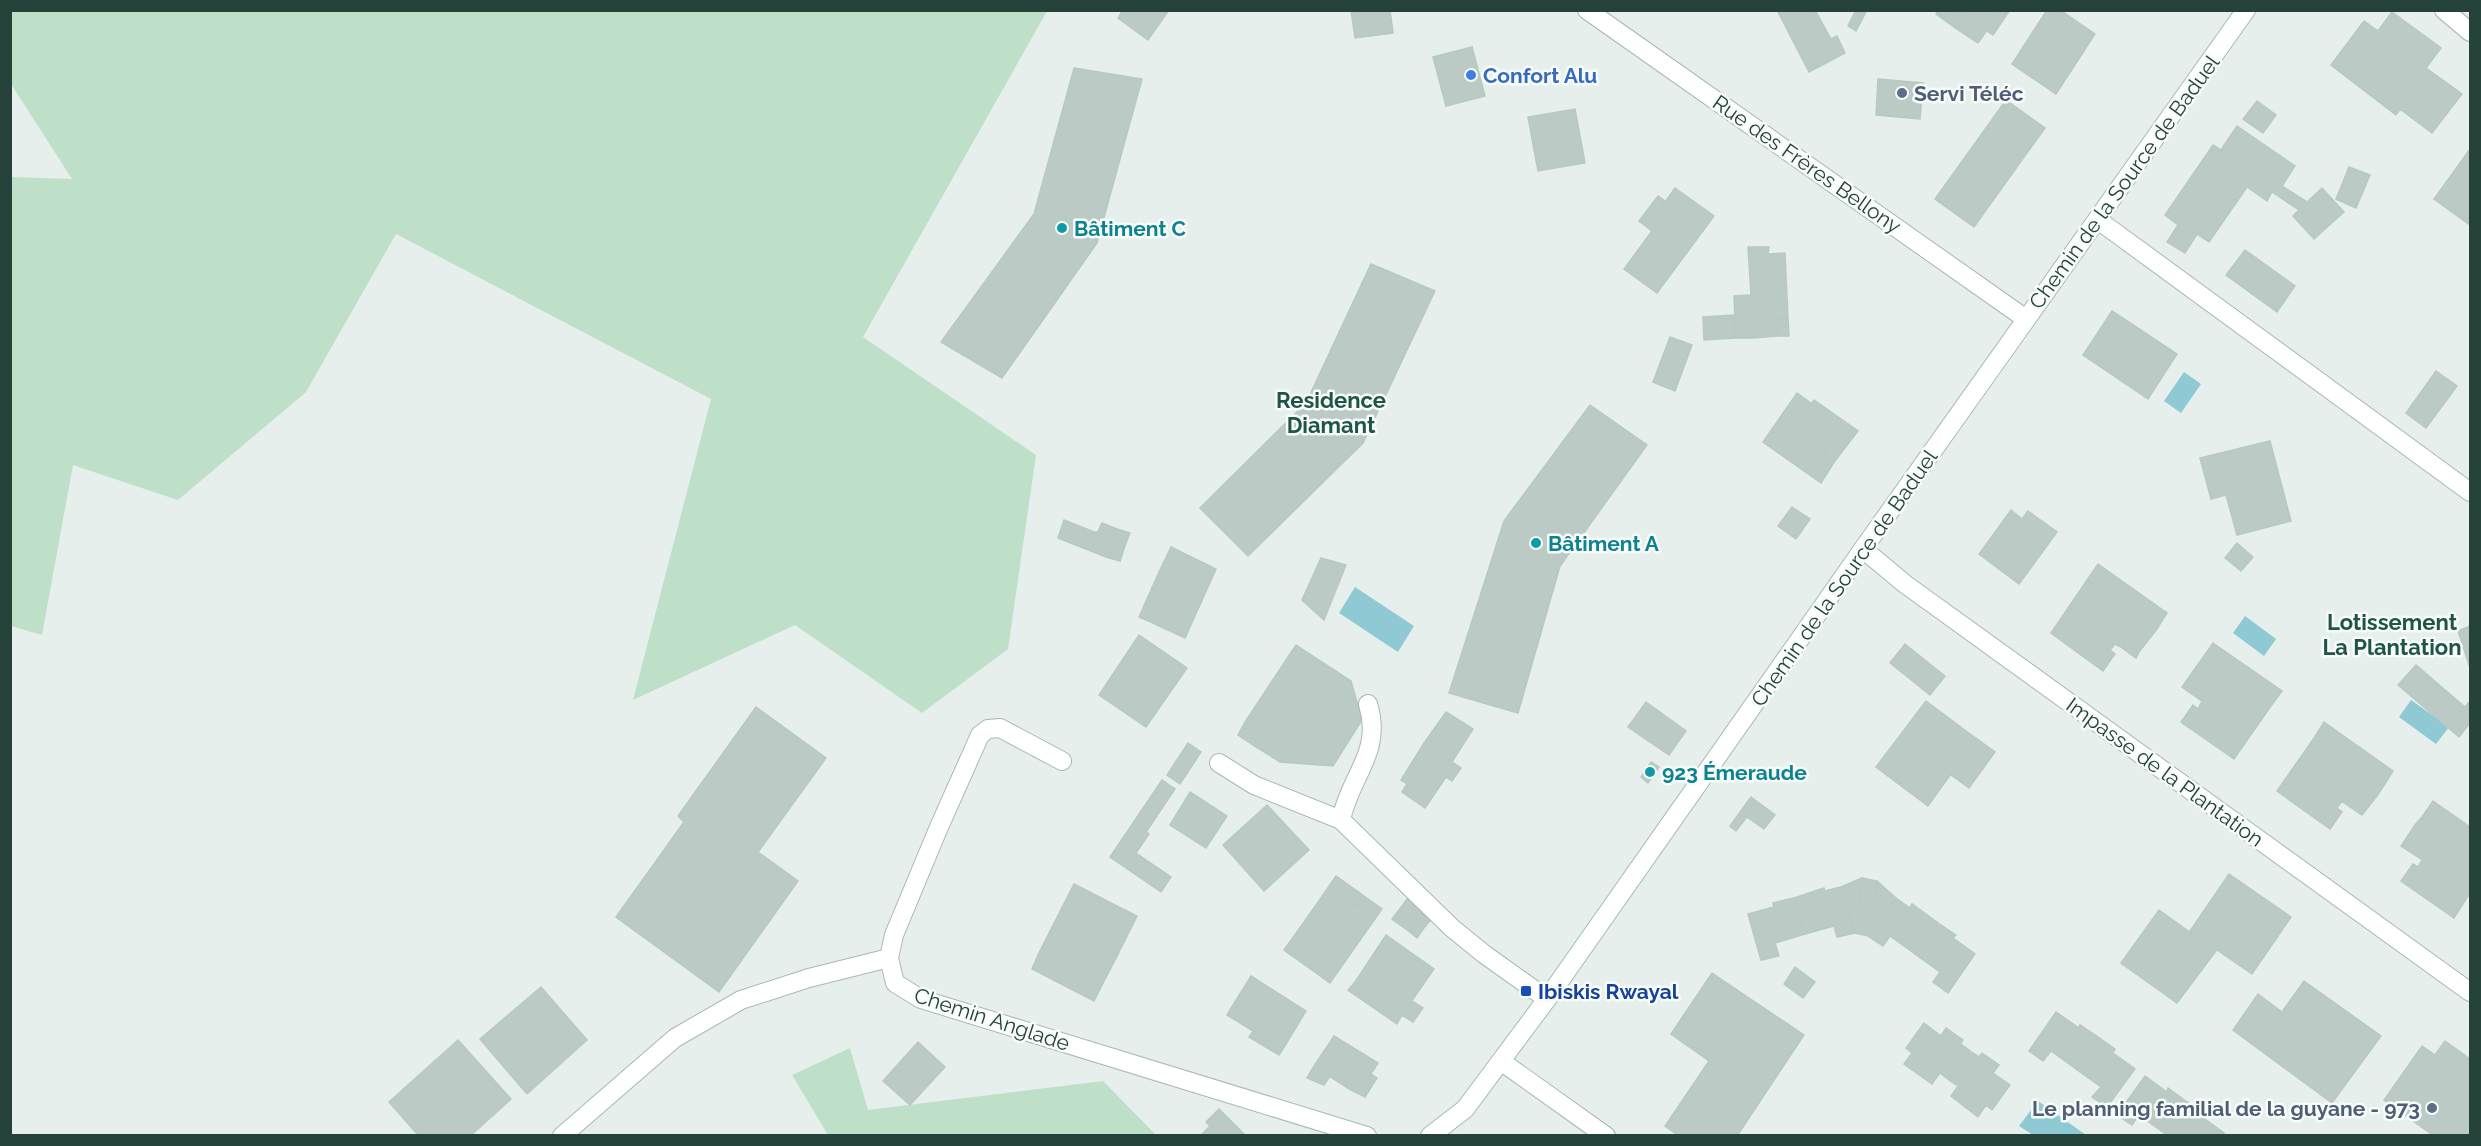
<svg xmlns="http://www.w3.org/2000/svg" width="2481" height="1146" font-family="Raleway,sans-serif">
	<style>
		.green { fill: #bfe0c8 }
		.water { fill: #8ec9d4 }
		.building { fill: #bbcac4; stroke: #b8c9c2; stroke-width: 1.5 }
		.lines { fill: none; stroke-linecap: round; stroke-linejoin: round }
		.street-casing { stroke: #a8b8b2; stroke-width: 20 }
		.secondary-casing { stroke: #a4bbb3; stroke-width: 20 }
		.street { stroke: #fff; stroke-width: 18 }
		.secondary { stroke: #fff; stroke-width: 18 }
		.shop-dot { fill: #3f7fe0; stroke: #f7fbf9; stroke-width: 2 }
		.service-dot { fill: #5c6f8a; stroke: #f7fbf9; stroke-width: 2 }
		.culture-dot { fill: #0f9aa8; stroke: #f7fbf9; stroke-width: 2 }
		.transit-dot { fill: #1a4fb4; stroke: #f7fbf9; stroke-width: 2 }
		.labels { text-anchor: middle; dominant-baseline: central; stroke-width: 5; stroke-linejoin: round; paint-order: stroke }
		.shop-label { font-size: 21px; font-weight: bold; fill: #366cbe; stroke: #f7fbf9; text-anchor: start }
		.service-label { font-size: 21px; font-weight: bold; fill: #4e5e75; stroke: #f7fbf9; text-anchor: start }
		.street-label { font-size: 21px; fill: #24423a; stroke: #f7fbf9 }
		.culture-label { font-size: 21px; font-weight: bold; fill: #0d838f; stroke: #f7fbf9; text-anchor: start }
		.transit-label { font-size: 21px; font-weight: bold; fill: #164399; stroke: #f7fbf9; text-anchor: start }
		.neighbourhood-label { font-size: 22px; font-weight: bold; fill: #1f5548; stroke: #f7fbf9 }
	</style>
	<rect width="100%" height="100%" fill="#e6efeb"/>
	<path class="green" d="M 11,10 L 1047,11 L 863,337 L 1036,455 L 1008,649 L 922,713 L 795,625 L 633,700 L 711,399 L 396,234 L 306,392 L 178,500 L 73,465 L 42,635 L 11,626 L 11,177 L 72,179 L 11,84 Z
		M 850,1048 L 868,1110 L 1103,1081 L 1156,1135 L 828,1135 L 792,1075 Z"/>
	<path class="water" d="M 2184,372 L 2201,384 L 2181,413 L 2164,401 Z
		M 1355,587 L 1414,626 L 1398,652 L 1339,613 Z
		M 2245,616 L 2276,639 L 2264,656 L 2233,633 Z
		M 2411,700 L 2449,727 L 2436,744 L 2399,717 Z
		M 2038,1101 L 2086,1135 L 2033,1135 L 2019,1126 Z"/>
	<path class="building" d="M 1123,10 L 1169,10 L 1148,40 L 1118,18 Z
		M 1351,10 L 1390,10 L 1393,33 L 1355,38 Z
		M 1777,10 L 1815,10 L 1831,39 L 1837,36 L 1845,53 L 1809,72 Z
		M 1856,10 L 1867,10 L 1856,31 L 1848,26 Z
		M 1938,10 L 1957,10 L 1961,18 L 1954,27 L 1936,14 Z
		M 1957,10 L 2001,10 L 1978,43 L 1954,27 L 1961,18 Z
		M 2001,10 L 2010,10 L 1993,35 L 1987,31 Z
		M 2047,10 L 2060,10 L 2095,34 L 2056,94 L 2012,64 Z
		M 2392,12 L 2441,48 L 2426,68 L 2462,94 L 2432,133 L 2400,109 L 2396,115 L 2331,65 L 2364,21 L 2378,31 Z
		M 1472,47 L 1485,96 L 1446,106 L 1433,57 Z
		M 1074,68 L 1142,79 L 1097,243 L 1002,378 L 941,342 L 1034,214 Z
		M 1878,79 L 1923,83 L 1920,119 L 1876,115 Z
		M 2006,100 L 2045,128 L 1974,227 L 1935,199 Z
		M 2257,101 L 2276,115 L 2263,133 L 2243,119 Z
		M 1575,109 L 1585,163 L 1538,171 L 1528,117 Z
		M 2237,126 L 2295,166 L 2282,186 L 2307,202 L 2322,188 L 2344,212 L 2314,239 L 2293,216 L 2299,210 L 2272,192 L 2267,201 L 2247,187 L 2209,242 L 2197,234 L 2185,253 L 2167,242 L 2178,225 L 2165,215 L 2213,145 L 2221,150 Z
		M 2470,149 L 2470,225 L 2434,199 Z
		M 2349,167 L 2370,175 L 2356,208 L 2336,199 Z
		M 1675,188 L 1714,216 L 1657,293 L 1624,269 L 1652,231 L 1647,227 Z
		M 1658,196 L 1665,201 L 1647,227 L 1639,221 Z
		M 1748,247 L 1769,247 L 1768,254 L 1785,253 L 1788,319 L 1776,319 L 1777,336 L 1754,338 L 1754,331 L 1740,332 L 1740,338 L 1736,338 L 1734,296 L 1751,295 Z
		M 2245,250 L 2295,286 L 2277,312 L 2226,275 Z
		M 1371,264 L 1435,291 L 1363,443 L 1248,556 L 1200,508 L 1306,403 Z
		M 2112,311 L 2177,354 L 2148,399 L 2083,355 Z
		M 1734,315 L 1736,338 L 1704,340 L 1703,317 Z
		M 1776,319 L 1788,319 L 1789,336 L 1777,336 Z
		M 1754,331 L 1754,338 L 1740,338 L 1740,332 Z
		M 1670,337 L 1692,345 L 1675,391 L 1653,382 Z
		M 2436,371 L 2457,386 L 2426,428 L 2406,413 Z
		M 1797,393 L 1812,404 L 1806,412 L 1838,433 L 1824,454 L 1835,461 L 1821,483 L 1763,442 Z
		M 1814,400 L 1858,431 L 1835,461 L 1824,454 L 1838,433 L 1806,412 Z
		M 1590,405 L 1647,445 L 1560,566 L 1518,713 L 1449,693 L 1504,521 Z
		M 2270,441 L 2291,521 L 2237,535 L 2226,495 L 2211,499 L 2200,458 Z
		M 1792,507 L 1810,519 L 1796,539 L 1778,526 Z
		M 2011,510 L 2022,519 L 2028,511 L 2057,532 L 2019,584 L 1979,554 Z
		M 1064,520 L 1094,532 L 1086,549 L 1058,538 Z
		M 1102,523 L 1117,529 L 1114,539 L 1098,532 Z
		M 1117,529 L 1130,533 L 1126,543 L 1114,539 Z
		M 1094,532 L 1098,532 L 1091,551 L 1086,549 Z
		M 1098,532 L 1114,539 L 1106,557 L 1091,551 Z
		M 1114,539 L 1126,543 L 1120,561 L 1106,557 Z
		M 2237,543 L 2253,557 L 2241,571 L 2225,558 Z
		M 1171,547 L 1216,569 L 1185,638 L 1146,620 L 1169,577 L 1159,572 Z
		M 1321,558 L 1346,565 L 1324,620 L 1302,600 Z
		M 2098,564 L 2167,613 L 2157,629 L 2087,580 Z
		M 1159,572 L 1169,577 L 1146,620 L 1139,617 Z
		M 2087,580 L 2157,629 L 2150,638 L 2134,626 L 2121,647 L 2115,644 L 2110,650 L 2115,654 L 2103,671 L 2051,633 Z
		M 2134,626 L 2150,638 L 2139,652 L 2124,642 Z
		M 2470,626 L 2470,668 L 2458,631 Z
		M 1139,635 L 1187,668 L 1146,727 L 1099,695 Z
		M 2124,642 L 2139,652 L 2136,658 L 2121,647 Z
		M 2213,643 L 2282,691 L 2271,706 L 2202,659 Z
		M 1905,644 L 1945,676 L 1930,695 L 1890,663 Z
		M 1296,645 L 1311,655 L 1304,667 L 1288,657 Z
		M 1311,655 L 1351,681 L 1362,720 L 1333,766 L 1280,762 L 1253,745 L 1261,732 L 1245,722 L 1288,657 L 1304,667 Z
		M 2202,659 L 2271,706 L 2234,759 L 2181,722 L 2193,705 L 2198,709 L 2202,701 L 2199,699 L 2212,678 L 2196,667 Z
		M 2416,665 L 2465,707 L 2470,701 L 2470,723 L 2459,737 L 2398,685 Z
		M 2196,667 L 2212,678 L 2199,699 L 2182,687 Z
		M 1926,701 L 1962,728 L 1936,764 L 1951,774 L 1928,806 L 1876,767 Z
		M 1646,702 L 1686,731 L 1669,755 L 1628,727 Z
		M 756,707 L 826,758 L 758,852 L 798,881 L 719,992 L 616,917 L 684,822 L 678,816 Z
		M 1446,712 L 1473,729 L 1452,762 L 1424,743 Z
		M 1245,722 L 1261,732 L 1253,745 L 1238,735 Z
		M 2324,722 L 2393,771 L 2383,787 L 2314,738 Z
		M 1962,728 L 1995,752 L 1969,788 L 1936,764 Z
		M 2314,738 L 2383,787 L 2377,796 L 2361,785 L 2346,804 L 2342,801 L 2337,808 L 2342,812 L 2330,829 L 2277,791 Z
		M 1188,743 L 1201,752 L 1180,784 L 1167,775 Z
		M 1424,743 L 1461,768 L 1452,781 L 1446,777 L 1425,808 L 1402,792 L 1407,784 L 1401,780 Z
		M 1651,762 L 1659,767 L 1648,783 L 1641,777 Z
		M 1162,780 L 1175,789 L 1146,832 L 1149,834 L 1136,853 L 1171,877 L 1161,892 L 1110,857 Z
		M 2361,785 L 2377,796 L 2362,815 L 2346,804 Z
		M 1190,792 L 1227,816 L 1206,848 L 1170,825 Z
		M 1751,797 L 1775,815 L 1764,829 L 1740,812 Z
		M 2433,801 L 2470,827 L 2470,850 L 2422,817 Z
		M 1267,805 L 1309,850 L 1264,891 L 1223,845 Z
		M 1740,812 L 1747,817 L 1736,831 L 1730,826 Z
		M 2422,817 L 2470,850 L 2470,893 L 2454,918 L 2401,881 L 2413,864 L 2418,867 L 2422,860 L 2418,857 L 2431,837 L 2415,825 Z
		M 2415,825 L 2431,837 L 2418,857 L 2401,846 Z
		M 2229,874 L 2291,917 L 2252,974 L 2190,931 Z
		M 1336,876 L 1364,896 L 1356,907 L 1342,898 L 1330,915 L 1316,905 Z
		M 1862,878 L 1859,906 L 1874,908 L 1877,881 L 1896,898 L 1868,936 L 1855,933 L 1841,887 Z
		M 1862,878 L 1877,881 L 1874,908 L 1859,906 Z
		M 1074,884 L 1125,910 L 1105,950 L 1117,956 L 1101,987 L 1038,955 Z
		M 1841,887 L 1855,933 L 1837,937 L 1834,926 L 1805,934 L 1794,898 L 1824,888 L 1825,891 Z
		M 1364,896 L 1382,909 L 1330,983 L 1284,950 L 1316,905 L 1330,915 L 1342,898 L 1356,907 Z
		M 1408,898 L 1433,917 L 1424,928 L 1416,923 L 1410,932 L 1392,919 Z
		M 1794,898 L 1805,934 L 1775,943 L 1779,956 L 1761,960 L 1748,914 L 1774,907 L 1773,903 Z
		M 1896,898 L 1910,908 L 1912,904 L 1938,923 L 1915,954 L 1890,936 L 1883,946 L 1868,936 Z
		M 1125,910 L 1137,916 L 1117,956 L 1105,950 Z
		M 2159,910 L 2216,951 L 2177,1003 L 2121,963 Z
		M 1416,923 L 1424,928 L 1417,938 L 1410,932 Z
		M 1938,923 L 1956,935 L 1953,938 L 1975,954 L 1948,993 L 1933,982 L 1940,972 L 1915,954 Z
		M 1386,935 L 1434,969 L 1402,1015 L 1355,982 Z
		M 1038,955 L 1101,987 L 1094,1001 L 1032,969 Z
		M 1795,967 L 1815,982 L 1803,998 L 1784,984 Z
		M 1712,973 L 1804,1035 L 1737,1136 L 1679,1136 L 1665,1126 L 1709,1061 L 1671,1034 Z
		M 1251,976 L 1306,1011 L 1283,1049 L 1253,1031 L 1259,1021 L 1233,1005 Z
		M 2304,981 L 2381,1036 L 2332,1103 L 2233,1030 L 2258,994 L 2282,1012 Z
		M 1355,982 L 1402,1015 L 1397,1024 L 1348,990 Z
		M 541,987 L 587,1040 L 527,1094 L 480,1039 Z
		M 1412,1001 L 1423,1008 L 1413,1022 L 1402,1015 Z
		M 1233,1005 L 1259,1021 L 1253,1031 L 1227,1015 Z
		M 2056,1012 L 2079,1028 L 2080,1025 L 2098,1037 L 2076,1069 L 2051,1051 L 2043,1061 L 2029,1051 Z
		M 1924,1023 L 1941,1036 L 1946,1028 L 1963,1040 L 1932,1084 L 1904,1064 L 1912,1053 L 1906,1048 Z
		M 1253,1031 L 1283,1049 L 1279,1055 L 1249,1037 Z
		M 1334,1036 L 1378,1063 L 1369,1077 L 1361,1072 L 1349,1089 L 1314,1066 Z
		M 2098,1037 L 2115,1049 L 2113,1053 L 2135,1069 L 2107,1107 L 2092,1097 L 2101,1087 L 2076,1069 Z
		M 458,1040 L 511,1099 L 470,1136 L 419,1136 L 389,1102 Z
		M 2445,1041 L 2470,1059 L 2470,1136 L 2434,1136 L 2384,1100 L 2422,1046 L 2435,1055 Z
		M 918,1042 L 945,1067 L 910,1105 L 883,1081 Z
		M 1961,1044 L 1970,1051 L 1949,1080 L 1940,1073 Z
		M 1970,1051 L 1979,1057 L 1958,1086 L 1949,1080 Z
		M 1982,1053 L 1999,1065 L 1993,1073 L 2010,1085 L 1992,1110 L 1986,1105 L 1978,1117 L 1951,1096 Z
		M 1314,1066 L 1330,1076 L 1324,1085 L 1307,1078 Z
		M 1361,1072 L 1369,1077 L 1371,1074 L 1377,1078 L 1365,1097 L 1349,1089 Z
		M 2145,1076 L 2167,1092 L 2168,1088 L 2187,1102 L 2164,1133 L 2139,1115 L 2132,1125 L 2117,1115 Z
		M 2187,1102 L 2204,1113 L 2202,1117 L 2224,1133 L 2222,1136 L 2168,1136 L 2164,1133 Z
		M 1219,1109 L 1246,1136 L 1200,1136 L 1210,1126 L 1206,1122 Z"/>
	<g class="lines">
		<g class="street-casing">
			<path id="street" d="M 1587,10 L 2026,319
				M 2444,10 L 2470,32
				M 2098,220 L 2470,492
				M 1863,549 L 1905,584 L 2470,992
				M 1368,704 C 1383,753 1350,775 1341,820 L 1452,928 L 1484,954 L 1547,999
				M 1062,761 L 1000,728 L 988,729 L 980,735 L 939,827 L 894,935 L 889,958 L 895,983 L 921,999 L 1367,1136
				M 1219,763 L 1254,785 L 1341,820
				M 1502,1062 L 1606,1136
				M 562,1136 L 675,1038 L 741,1000 L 809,978 L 889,958"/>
		</g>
		<g class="secondary-casing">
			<path id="secondary" d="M 1430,1136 L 1465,1109 L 1547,999 L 1863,549 L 2246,10"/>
		</g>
		<use href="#street" class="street"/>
		<use href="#secondary" class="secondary"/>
	</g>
	<circle class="shop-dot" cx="1471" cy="75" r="6"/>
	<g class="service-dot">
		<circle cx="1902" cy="93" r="6"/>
		<circle cx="2432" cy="1108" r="6"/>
	</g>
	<g class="culture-dot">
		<circle cx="1062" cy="228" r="6"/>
		<circle cx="1536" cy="543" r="6"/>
		<circle cx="1650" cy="772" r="6"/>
	</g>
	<rect class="transit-dot" x="1520" y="985" width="12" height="12" rx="3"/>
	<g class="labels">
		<g class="shop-label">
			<text x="1483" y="75">Confort Alu</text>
		</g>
		<g class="service-label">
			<text x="1914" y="93">Servi Téléc</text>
			<text x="2420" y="1108" text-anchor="end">Le planning familial de la guyane - 973</text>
		</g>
		<g class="street-label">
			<text transform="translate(1807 164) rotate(35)">Rue des Frères Bellony</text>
			<text transform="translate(2124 182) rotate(-54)">Chemin de la Source de Baduel</text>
			<text transform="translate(1844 578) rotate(-55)">Chemin de la Source de Baduel</text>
			<text transform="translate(2165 772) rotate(36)">Impasse de la Plantation</text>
			<text transform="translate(992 1019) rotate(18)">Chemin Anglade</text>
		</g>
		<g class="culture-label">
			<text x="1074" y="228">Bâtiment C</text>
			<text x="1548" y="543">Bâtiment A</text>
			<text x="1662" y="772">923 Émeraude</text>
		</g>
		<g class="transit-label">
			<text x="1538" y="991">Ibiskis Rwayal</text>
		</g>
		<g class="neighbourhood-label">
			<text x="1331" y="400">Residence<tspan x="1331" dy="25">Diamant</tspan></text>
			<text x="2392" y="622">Lotissement<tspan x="2392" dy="25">La Plantation</tspan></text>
		</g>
	</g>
	<rect width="2481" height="1146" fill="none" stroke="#24423a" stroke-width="24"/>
</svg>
